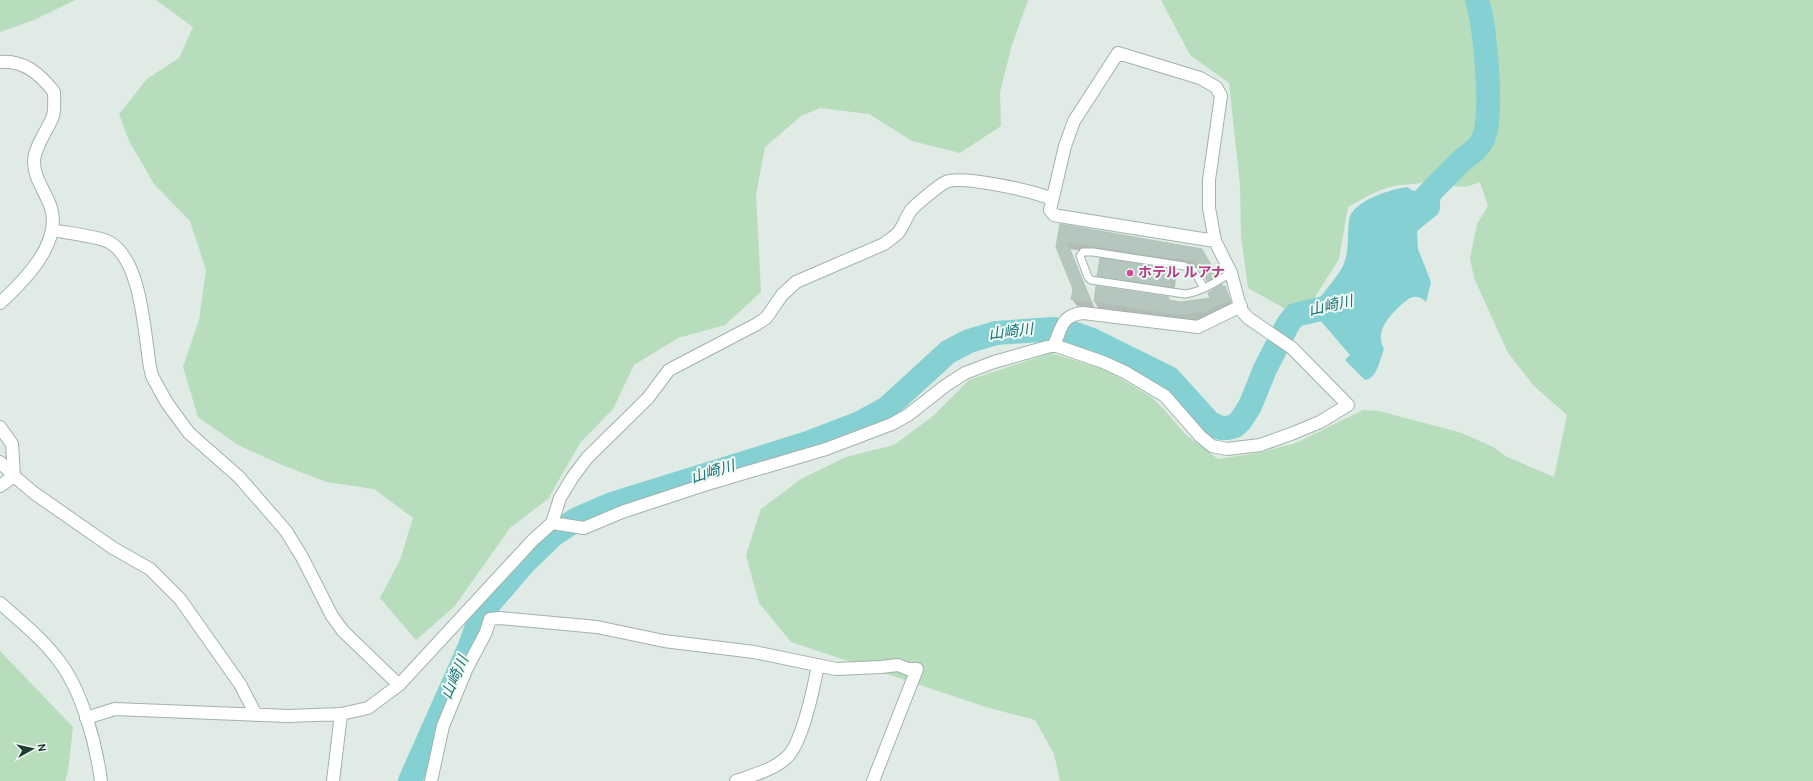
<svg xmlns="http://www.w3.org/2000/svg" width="1813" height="781" font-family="Overpass,'Noto Sans JP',sans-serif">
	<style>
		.green { fill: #b7ddbd }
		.water { fill: #84d0d3 }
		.shadow { fill: #0003 }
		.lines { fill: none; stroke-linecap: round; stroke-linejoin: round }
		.river { stroke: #84d0d3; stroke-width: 24 }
		.building { fill: #b4c6bd; stroke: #b1c5ba }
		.lane-casing { stroke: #a2b3ab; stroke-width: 9 }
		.street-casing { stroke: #a2b3ab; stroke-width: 14 }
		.secondary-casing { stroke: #9db7ab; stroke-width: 14 }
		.lane { stroke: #fff; stroke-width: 7 }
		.street { stroke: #fff; stroke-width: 12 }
		.secondary { stroke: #fff; stroke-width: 12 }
		.hotel-dot { fill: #d1479c; stroke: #eff8f3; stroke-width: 1.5 }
		.labels { text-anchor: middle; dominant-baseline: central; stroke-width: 4; stroke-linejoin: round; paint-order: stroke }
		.hotel-label { font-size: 14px; font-weight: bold; fill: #b23c85; stroke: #eff8f3; text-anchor: start }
		.water-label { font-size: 15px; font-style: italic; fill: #187479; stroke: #eff8f3 }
	</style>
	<rect width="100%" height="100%" fill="#dfebe4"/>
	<path class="green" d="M 0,0 L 75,0 L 34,20 L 0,32 Z
		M 156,0 L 1028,0 L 1012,45 L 1000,92 L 1001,126 L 960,153 L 912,141 L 869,114 L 820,108 L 801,116 L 765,147 L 756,195 L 761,292 L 725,325 L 678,338 L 634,365 L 613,409 L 580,443 L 548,499 L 510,528 L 454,607 L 416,640 L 380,598 L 400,560 L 413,518 L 374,489 L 327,482 L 282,465 L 238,445 L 198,417 L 183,367 L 199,320 L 206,270 L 190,221 L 154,184 L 129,141 L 119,114 L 147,79 L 179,58 L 193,27 Z
		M 1161,0 L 1813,0 L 1813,781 L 1060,781 L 1054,754 L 1035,720 L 986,707 L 791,642 L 759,603 L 746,555 L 761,509 L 801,479 L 846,457 L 894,445 L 933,416 L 969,380 L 1051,353 L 1106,370 L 1150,396 L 1162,407 L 1185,434 L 1218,459 L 1257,453 L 1296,443 L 1363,410 L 1379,411 L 1462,433 L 1493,447 L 1507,457 L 1554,477 L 1567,415 L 1534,386 L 1508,353 L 1474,278 L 1470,258 L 1477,224 L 1488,206 L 1480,182 L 1466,187 L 1453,186 L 1445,171 C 1436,169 1434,178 1427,181 C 1416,185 1402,184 1390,187 C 1375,191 1361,200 1348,207 L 1339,259 L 1310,305 L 1289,311 L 1248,288 L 1241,236 L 1240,185 L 1229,83 L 1190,55 Z
		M 0,651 L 73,727 L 68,771 L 65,781 L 0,781 Z"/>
	<path class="water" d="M 1445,172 L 1448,179 L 1440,201 L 1440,209 L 1438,214 L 1417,231 L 1418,249 L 1431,282 L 1426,302 C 1423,299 1419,296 1414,297 C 1409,297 1405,302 1401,305 C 1389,316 1374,332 1384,349 C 1380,359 1377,379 1365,380 L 1345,360 L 1350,355 L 1314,313 L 1313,307 C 1322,294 1334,281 1342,268 C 1350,252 1347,236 1349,220 C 1352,201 1391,189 1407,187 C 1427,202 1427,174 1445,172 Z"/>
	<path class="shadow" d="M 1061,225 L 1206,257 L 1220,284 L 1212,288 L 1201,269 L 1178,265 L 1178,266 L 1070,249 L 1095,309 L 1077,306 L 1072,299 L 1074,289 Z
		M 1172,270 L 1176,278 L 1174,294 L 1103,283 L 1098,276 Z
		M 1223,288 L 1225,288 L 1234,308 L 1212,319 L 1185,322 L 1099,310 L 1095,302 L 1168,298 L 1170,301 L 1181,303 L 1212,298 Z"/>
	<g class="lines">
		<path class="river" d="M 1424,199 C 1436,186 1448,174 1460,162 C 1468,154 1478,151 1483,139 C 1494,115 1485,26 1477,0
			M 410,781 L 470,646 L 482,612 L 525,562 L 553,535 L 577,519 L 612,504 L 808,443 L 860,423 L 887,408 L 948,352 L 969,341 L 996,333 L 1054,329 L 1067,331 L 1090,339 L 1169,378 L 1210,423 L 1221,428 L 1227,428 L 1235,426 L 1241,420 L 1250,406 L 1265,369 L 1288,324 L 1295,315 L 1346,303"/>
	</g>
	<path class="building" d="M 1060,224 L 1202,249 L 1217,276 L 1207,281 L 1196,261 L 1174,258 L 1174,259 L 1067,242 L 1091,302 L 1071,299 L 1073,289 L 1056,247 Z
		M 1100,258 L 1173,269 L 1170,287 L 1097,276 Z
		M 1222,284 L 1223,287 L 1225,286 L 1230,300 L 1208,309 L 1208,311 L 1180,315 L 1094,302 L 1096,286 L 1169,297 L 1168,300 L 1181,302 L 1210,298 L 1208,293 Z"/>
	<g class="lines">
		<g class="lane-casing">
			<path id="lane" d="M 1204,288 L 1194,271 L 1184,266 L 1093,252 L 1083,252 L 1080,256 L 1088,277 L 1091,280 L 1185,294 C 1202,292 1217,281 1231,273"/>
		</g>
		<g class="street-casing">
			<path id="street" d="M 0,62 C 24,60 40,74 54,92 C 54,99 55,109 53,116 C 48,130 34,147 34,162 C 34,179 46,192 51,208 C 62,243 24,281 0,303
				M 53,230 C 67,233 95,236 107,241 C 142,257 144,333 150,367 L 152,376 L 167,403 L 189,433 L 239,477 L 286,531 L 302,557 L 332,616 L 343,631 L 399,685
				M 1054,345 C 1062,328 1061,315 1083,313 L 1198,327 L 1241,306
				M 0,427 L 12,444 L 14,476
				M 0,462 L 14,476 L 34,493 L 113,548 L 150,569 L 180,599 L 240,684 L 256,715
				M 0,486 L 14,476
				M 552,523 L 560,498 L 572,478 L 587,458 L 648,398 L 669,370 L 757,324 L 766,318 L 782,295 L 796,282 L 884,244 C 889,240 894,237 898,233 C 904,226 906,216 912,209 C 918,203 939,185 946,182 C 963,175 1033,191 1052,199
				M 86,718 L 115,709 L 288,716 L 341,714 L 368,708 L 399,685 L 533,540 L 552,523 L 584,528 L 622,512 L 704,485 L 826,449 L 892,424 L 908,415 L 945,386 L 965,373 L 994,362 L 1054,345 L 1103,362 L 1125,372 L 1165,396 L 1200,436 L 1212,446 L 1227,449 L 1260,445 L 1291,434 L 1320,422 L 1348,405 L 1292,348 L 1248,318 L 1241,310 L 1231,273 L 1215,241 L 1209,208 L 1209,180 L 1221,96 L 1216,87 L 1200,78 L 1118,53 L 1074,121 L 1065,146 L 1050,210 L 1054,215 L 1059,216 L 1215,241
				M 333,781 L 341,714
				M 431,781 L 443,726 L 466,670 L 486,632 L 490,619 L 500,618 L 597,627 L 664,641 L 754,652 L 836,669 L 881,667 L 898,665 L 908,669 L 917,669 L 873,781
				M 736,781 C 753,775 773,770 786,758 C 802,745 814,686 818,665"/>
		</g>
		<g class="secondary-casing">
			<path id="secondary" d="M 0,603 C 20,621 43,639 59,661 C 82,691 96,743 101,781"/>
		</g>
		<use href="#lane" class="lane"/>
		<use href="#street" class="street"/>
		<use href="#secondary" class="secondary"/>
	</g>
	<circle class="hotel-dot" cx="1130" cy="273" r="4"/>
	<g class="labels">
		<g class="hotel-label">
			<text x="1138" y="273">ホテル ルアナ</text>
		</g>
		<g class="water-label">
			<text transform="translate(1331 307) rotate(-13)">山崎川</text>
			<text transform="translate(1011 333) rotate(-7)">山崎川</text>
			<text transform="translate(713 473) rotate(-17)">山崎川</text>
			<text transform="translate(456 678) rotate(-66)">山崎川</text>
		</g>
	</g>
	<g transform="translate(32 749) rotate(82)" stroke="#eff8f3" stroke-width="3" paint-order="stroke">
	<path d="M0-3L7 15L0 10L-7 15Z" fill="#1f3c31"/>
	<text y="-6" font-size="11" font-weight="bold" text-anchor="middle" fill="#1f3c31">N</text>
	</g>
</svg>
